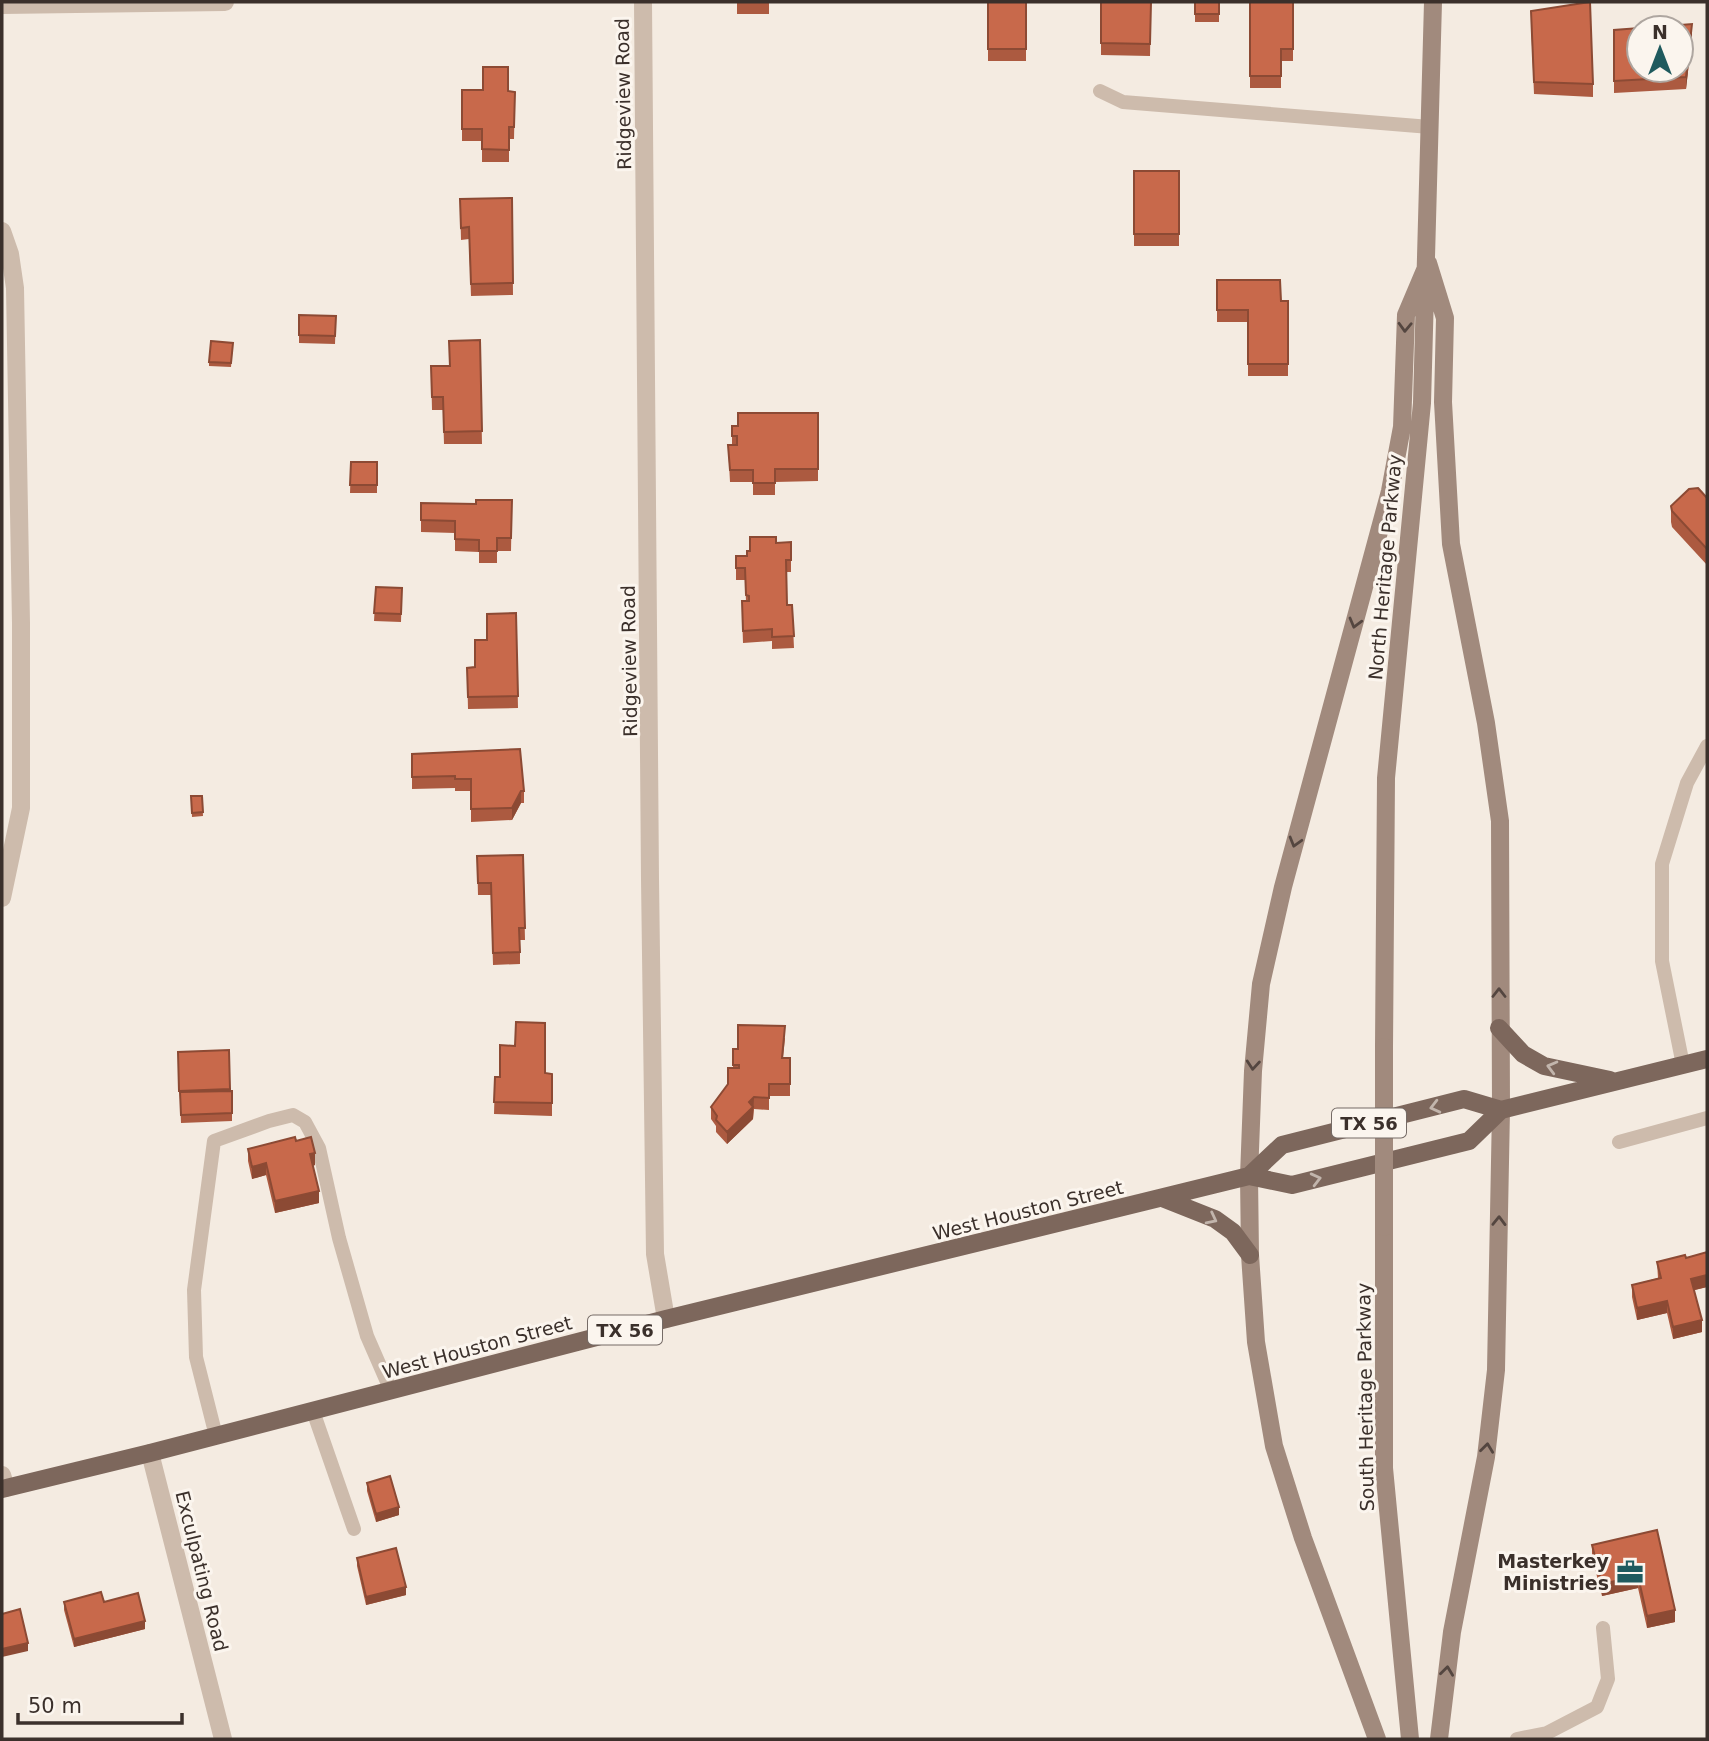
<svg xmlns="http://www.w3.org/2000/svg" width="1709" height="1741" font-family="'DejaVu Sans',sans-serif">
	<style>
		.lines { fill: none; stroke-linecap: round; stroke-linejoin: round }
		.service { stroke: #cdbbac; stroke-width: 14 }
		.minor { stroke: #cdbbac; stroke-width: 18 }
		.secondary { stroke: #a18a7d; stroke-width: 18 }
		.primary { stroke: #7d675c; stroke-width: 18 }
		.secondary-bridge { stroke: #a18a7d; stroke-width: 18 }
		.wall { fill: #ac5a40 }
		.shaded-wall { fill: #8c4a34 }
		.building { fill: #c8694b; stroke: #8c4a34; stroke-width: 2 }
		.oneway { stroke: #544640 }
		.oneway2 { stroke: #c2b5ac }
		.labels { text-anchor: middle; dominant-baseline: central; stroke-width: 6; stroke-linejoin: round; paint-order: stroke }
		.shield { fill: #fbf5ee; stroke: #756b66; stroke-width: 2 }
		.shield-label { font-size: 18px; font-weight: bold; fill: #3b302b }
		.street-label { font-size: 19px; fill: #3b302b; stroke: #fbf5ee }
		.poi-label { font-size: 19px; font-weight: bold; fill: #3b302b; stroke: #fbf5ee; text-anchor: end }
	</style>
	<rect width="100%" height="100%" fill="#f4ebe1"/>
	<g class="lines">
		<path class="service" d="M 1100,91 L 1123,102 L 1430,127
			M 1683,1065 L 1662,961 L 1662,864 L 1687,783 L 1707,746
			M 1619,1142 L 1707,1118
			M 313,1411 L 354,1529
			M 216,1436 L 196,1357 L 194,1290 L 214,1141 L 269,1121 L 293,1115 L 305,1122 L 319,1148 L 339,1238 L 367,1336 L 391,1391
			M 1517,1739 L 1547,1733 L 1597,1707 L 1608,1679 L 1603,1628"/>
		<path class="minor" d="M 643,2 L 650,879 L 655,1254 L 666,1319
			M 2,5 L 225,2
			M 2,231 L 10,254 L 15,288 L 21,623 L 21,808 L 2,898
			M 150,1453 L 223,1739
			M 2,1475 L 6,1488"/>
		<path class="secondary" d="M 1428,263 L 1445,318 L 1443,402 L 1451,544 L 1486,723 L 1500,821 L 1501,1110 L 1496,1370 L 1486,1457 L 1452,1632 L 1439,1739
			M 1384,1047 L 1386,778 L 1422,403 L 1433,2
			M 1384,1227 L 1384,1468 L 1410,1739
			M 1377,1739 L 1303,1538 L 1274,1446 L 1256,1342 L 1250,1255 L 1249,1176 L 1253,1071 L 1261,984 L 1283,887 L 1390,491 L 1402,427 L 1406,315 L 1428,263"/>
		<path class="primary" d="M 1499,1028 L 1523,1054 L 1544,1066 L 1610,1080
			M 1249,1176 L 1282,1145 L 1464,1099 L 1501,1110
			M 1162,1198 L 1215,1219 L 1233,1232 L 1250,1255
			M 2,1489 L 150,1453 L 666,1319 L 1249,1176 L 1292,1185 L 1469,1141 L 1501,1110 L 1707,1059"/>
		<path class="secondary-bridge" d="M 1384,1227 L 1384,1047"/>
	</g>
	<path class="wall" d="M 737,2 L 769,2 L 769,14 L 737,14 Z
		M 988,2 L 1026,2 L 1026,61 L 988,61 Z
		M 1101,2 L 1151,2 L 1150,56 L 1101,55 Z
		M 1195,2 L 1219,2 L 1219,22 L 1195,22 Z
		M 1250,2 L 1293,2 L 1293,61 L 1281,61 L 1281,88 L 1250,88 Z
		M 1531,23 L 1593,84 L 1593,97 L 1534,94 Z
		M 1614,30 L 1692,36 L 1686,89 L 1614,93 Z
		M 462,90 L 515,92 L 514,139 L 509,139 L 509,162 L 482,162 L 482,141 L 462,141 Z
		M 1134,171 L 1179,171 L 1179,246 L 1134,246 Z
		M 512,198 L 513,295 L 471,296 L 469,239 L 461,240 L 460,199 Z
		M 1217,280 L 1281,301 L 1288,301 L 1288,376 L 1248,376 L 1248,322 L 1217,322 Z
		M 299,315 L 336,316 L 335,344 L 299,343 Z
		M 480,340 L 482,444 L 444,444 L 443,410 L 432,410 L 431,366 L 449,366 Z
		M 233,343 L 231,367 L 209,366 L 209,362 Z
		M 818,413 L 818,481 L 775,482 L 775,495 L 753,495 L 753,482 L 730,482 L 728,445 L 732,445 L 732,426 Z
		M 351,462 L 377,462 L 377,493 L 350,493 Z
		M 1707,498 L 1707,565 L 1672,527 L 1671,522 L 1671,506 Z
		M 512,500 L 511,551 L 497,551 L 497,563 L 479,563 L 479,552 L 455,551 L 455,533 L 421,532 L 421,503 L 476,504 Z
		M 791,542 L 791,572 L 786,572 L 787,605 L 792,605 L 794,648 L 772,649 L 772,641 L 743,643 L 742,613 L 746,601 L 745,580 L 736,580 L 736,556 L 747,556 L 776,543 Z
		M 376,587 L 402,588 L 401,622 L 374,621 Z
		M 516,613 L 518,708 L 468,709 L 467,668 L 475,667 Z
		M 412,754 L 524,791 L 524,803 L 521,803 L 512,820 L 471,822 L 471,791 L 455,791 L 455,788 L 412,789 Z
		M 191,796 L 202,796 L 203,816 L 192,817 Z
		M 523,855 L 525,940 L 520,940 L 520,964 L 493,965 L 491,895 L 478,895 L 477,856 Z
		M 785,1038 L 783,1058 L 790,1058 L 790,1096 L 769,1096 L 769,1110 L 754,1109 L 753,1119 L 727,1144 L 716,1132 L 716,1126 L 711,1119 L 711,1107 L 728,1084 L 733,1068 L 733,1049 L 738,1049 Z
		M 229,1050 L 230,1091 L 232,1091 L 232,1121 L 181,1123 L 178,1052 Z
		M 545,1073 L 552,1074 L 552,1116 L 494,1114 L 495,1077 Z
		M 296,1141 L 315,1165 L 313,1166 L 319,1203 L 275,1213 L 266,1175 L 252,1179 L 248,1161 L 248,1149 Z
		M 1707,1252 L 1707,1287 L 1694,1290 L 1702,1332 L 1673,1339 L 1667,1313 L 1637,1320 L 1632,1297 L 1632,1285 L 1658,1278 L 1657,1262 L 1686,1258 Z
		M 367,1483 L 399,1515 L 376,1522 L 367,1491 Z
		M 1657,1530 L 1675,1622 L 1647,1628 L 1638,1588 L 1602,1596 L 1592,1557 L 1592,1545 Z
		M 357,1558 L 406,1595 L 366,1605 L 357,1566 Z
		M 64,1602 L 104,1602 L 145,1629 L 74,1647 L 64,1610 Z"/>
	<path class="shaded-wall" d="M 1692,24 L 1692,36 L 1686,89 L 1686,77 Z
		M 521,791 L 521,803 L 512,820 L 512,808 Z
		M 754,1097 L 753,1119 L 727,1144 L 727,1132 L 749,1102 Z
		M 315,1153 L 315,1165 L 310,1166 L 310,1154 Z
		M 266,1163 L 266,1175 L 252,1179 L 252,1167 Z
		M 319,1191 L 319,1203 L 275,1213 L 275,1201 Z
		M 1707,1275 L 1707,1287 L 1691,1291 L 1691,1279 Z
		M 1667,1301 L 1667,1313 L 1637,1320 L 1637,1308 Z
		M 1702,1320 L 1702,1332 L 1673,1339 L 1673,1327 Z
		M 399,1507 L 399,1515 L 376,1522 L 376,1514 Z
		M 1638,1576 L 1638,1588 L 1602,1596 L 1602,1584 Z
		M 406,1587 L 406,1595 L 366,1605 L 366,1597 Z
		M 1675,1610 L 1675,1622 L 1647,1628 L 1647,1616 Z
		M 145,1621 L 145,1629 L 74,1647 L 74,1639 Z
		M 28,1643 L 28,1651 L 2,1657 L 2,1649 Z"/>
	<path class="building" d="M 988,2 L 1026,2 L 1026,49 L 988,49 Z
		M 1101,2 L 1151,2 L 1150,44 L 1101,43 Z
		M 1195,2 L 1219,2 L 1219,14 L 1195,14 Z
		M 1250,2 L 1293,2 L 1293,49 L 1281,49 L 1281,76 L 1250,76 Z
		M 1590,2 L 1593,84 L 1534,82 L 1531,11 Z
		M 1692,24 L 1686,77 L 1614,81 L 1614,30 L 1639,28 L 1639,70 L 1681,70 L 1681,28 L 1641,28 Z
		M 483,67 L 508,67 L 508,91 L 515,92 L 514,127 L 509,127 L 509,150 L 482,149 L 482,129 L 462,129 L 462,90 L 483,90 Z
		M 1134,171 L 1179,171 L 1179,234 L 1134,234 Z
		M 512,198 L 513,283 L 471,284 L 469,227 L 461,228 L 460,199 Z
		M 1217,280 L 1280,280 L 1281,301 L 1288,301 L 1288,364 L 1248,364 L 1248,310 L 1217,310 Z
		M 299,315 L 336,316 L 335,336 L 299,335 Z
		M 480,340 L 482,431 L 444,432 L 443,397 L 432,397 L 431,366 L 450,366 L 449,341 Z
		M 211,341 L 233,343 L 231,363 L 209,362 Z
		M 738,413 L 818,413 L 818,469 L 775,469 L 775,483 L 753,483 L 753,470 L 730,470 L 728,445 L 737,445 L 737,436 L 732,436 L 732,426 L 738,426 Z
		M 351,462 L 377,462 L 377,485 L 350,485 Z
		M 1698,488 L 1707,498 L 1707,549 L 1672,511 L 1671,506 L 1689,489 Z
		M 476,500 L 512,500 L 511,538 L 497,538 L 497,551 L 479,551 L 479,540 L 455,539 L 455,521 L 421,520 L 421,503 L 476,504 Z
		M 750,537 L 776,537 L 776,543 L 791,542 L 791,560 L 786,560 L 787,605 L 792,605 L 794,636 L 772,637 L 772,629 L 743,631 L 742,601 L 749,601 L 749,596 L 746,595 L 745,568 L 736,568 L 736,556 L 747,556 L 747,551 L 750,551 Z
		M 376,587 L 402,588 L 401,614 L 374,613 Z
		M 516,613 L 518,696 L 468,697 L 467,668 L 475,667 L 475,640 L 487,640 L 487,614 Z
		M 520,749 L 524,791 L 521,791 L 512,808 L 471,809 L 471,779 L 455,779 L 455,776 L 412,777 L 412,754 Z
		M 191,796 L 202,796 L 203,812 L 192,813 Z
		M 523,855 L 525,928 L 519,928 L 520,952 L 493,953 L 491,883 L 478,883 L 477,856 Z
		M 516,1022 L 545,1023 L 545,1073 L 552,1074 L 552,1103 L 494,1102 L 495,1077 L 500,1077 L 500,1045 L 515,1046 Z
		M 738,1025 L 785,1026 L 782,1058 L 790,1058 L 790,1084 L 769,1084 L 769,1098 L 754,1097 L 749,1102 L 753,1107 L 727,1132 L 716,1120 L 717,1116 L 711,1107 L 728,1084 L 728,1068 L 739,1068 L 739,1065 L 733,1065 L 733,1049 L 738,1049 Z
		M 229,1050 L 230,1089 L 179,1091 L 178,1052 Z
		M 232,1091 L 232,1113 L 181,1115 L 180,1092 Z
		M 295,1137 L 296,1141 L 311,1137 L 315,1153 L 310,1154 L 319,1191 L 275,1201 L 266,1163 L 252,1167 L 248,1149 Z
		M 1707,1252 L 1707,1275 L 1691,1279 L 1702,1320 L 1673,1327 L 1667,1301 L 1637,1308 L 1632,1285 L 1661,1278 L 1657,1262 L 1685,1255 L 1686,1258 Z
		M 390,1476 L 399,1507 L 376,1514 L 367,1483 Z
		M 1657,1530 L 1675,1610 L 1647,1616 L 1638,1576 L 1602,1584 L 1592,1545 Z
		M 396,1548 L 406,1587 L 366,1597 L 357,1558 Z
		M 101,1592 L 104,1602 L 138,1593 L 145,1621 L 74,1639 L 64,1602 Z
		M 20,1609 L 28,1643 L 2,1649 L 2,1614 Z"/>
	<defs><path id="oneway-chevron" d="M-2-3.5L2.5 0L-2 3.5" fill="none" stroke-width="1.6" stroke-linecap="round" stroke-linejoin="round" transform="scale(1.75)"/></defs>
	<g class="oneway">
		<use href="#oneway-chevron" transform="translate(1405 327) rotate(92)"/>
		<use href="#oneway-chevron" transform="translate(1355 623) rotate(105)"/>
		<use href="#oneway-chevron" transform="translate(1295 842) rotate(106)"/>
		<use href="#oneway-chevron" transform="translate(1499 993) rotate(-90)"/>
		<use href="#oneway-chevron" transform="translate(1253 1065) rotate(95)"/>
		<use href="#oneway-chevron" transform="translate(1499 1221) rotate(-89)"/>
		<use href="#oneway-chevron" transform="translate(1487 1448) rotate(-83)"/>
		<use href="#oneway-chevron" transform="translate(1447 1671) rotate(-83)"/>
	</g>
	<g class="oneway2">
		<use href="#oneway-chevron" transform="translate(1552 1067) rotate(-165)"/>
		<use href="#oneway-chevron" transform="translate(1435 1107) rotate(166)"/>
		<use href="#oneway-chevron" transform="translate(1316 1179) rotate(-14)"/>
		<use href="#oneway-chevron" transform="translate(1212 1219) rotate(27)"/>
	</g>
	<defs>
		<g id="office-bare" transform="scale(2.1)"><path d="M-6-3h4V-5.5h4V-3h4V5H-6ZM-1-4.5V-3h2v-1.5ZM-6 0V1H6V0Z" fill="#1f5a5e" stroke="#fbf5ee" stroke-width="2.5" paint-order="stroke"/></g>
	</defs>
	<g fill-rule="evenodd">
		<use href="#office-bare" x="1630" y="1572"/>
	</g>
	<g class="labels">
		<g class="shield">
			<rect x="1332" y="1108.5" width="74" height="29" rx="5"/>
			<rect x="588" y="1315.5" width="74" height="29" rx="5"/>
		</g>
		<g class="shield-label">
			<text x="1369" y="1123">TX 56</text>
			<text x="625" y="1330">TX 56</text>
		</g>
		<g class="street-label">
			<text transform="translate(623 94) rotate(-91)">Ridgeview Road</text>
			<text transform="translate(1385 567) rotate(-85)">North Heritage Parkway</text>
			<text transform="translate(629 661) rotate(-91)">Ridgeview Road</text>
			<text transform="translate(1028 1210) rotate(-14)">West Houston Street</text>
			<text transform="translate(477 1347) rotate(-15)">West Houston Street</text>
			<text transform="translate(1365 1397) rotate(-91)">South Heritage Parkway</text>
			<text transform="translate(202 1571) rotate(76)">Exculpating Road</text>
		</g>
		<g class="poi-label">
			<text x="1609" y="1561">Masterkey<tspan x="1609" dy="22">Ministries</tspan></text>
		</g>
	</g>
	<rect width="1709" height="1741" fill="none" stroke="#3b302b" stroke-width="7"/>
	<g transform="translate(1660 49)"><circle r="33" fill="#fbf5ee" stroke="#aea6a0" stroke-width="2"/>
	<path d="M0-5L12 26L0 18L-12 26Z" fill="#1f5a5e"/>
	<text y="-10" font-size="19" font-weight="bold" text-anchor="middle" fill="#3b302b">N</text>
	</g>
	<path d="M18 1713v10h164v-10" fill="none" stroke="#3b302b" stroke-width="3.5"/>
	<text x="28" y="1713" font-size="21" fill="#3b302b" stroke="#fbf5ee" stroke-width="5" paint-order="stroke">50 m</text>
</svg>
